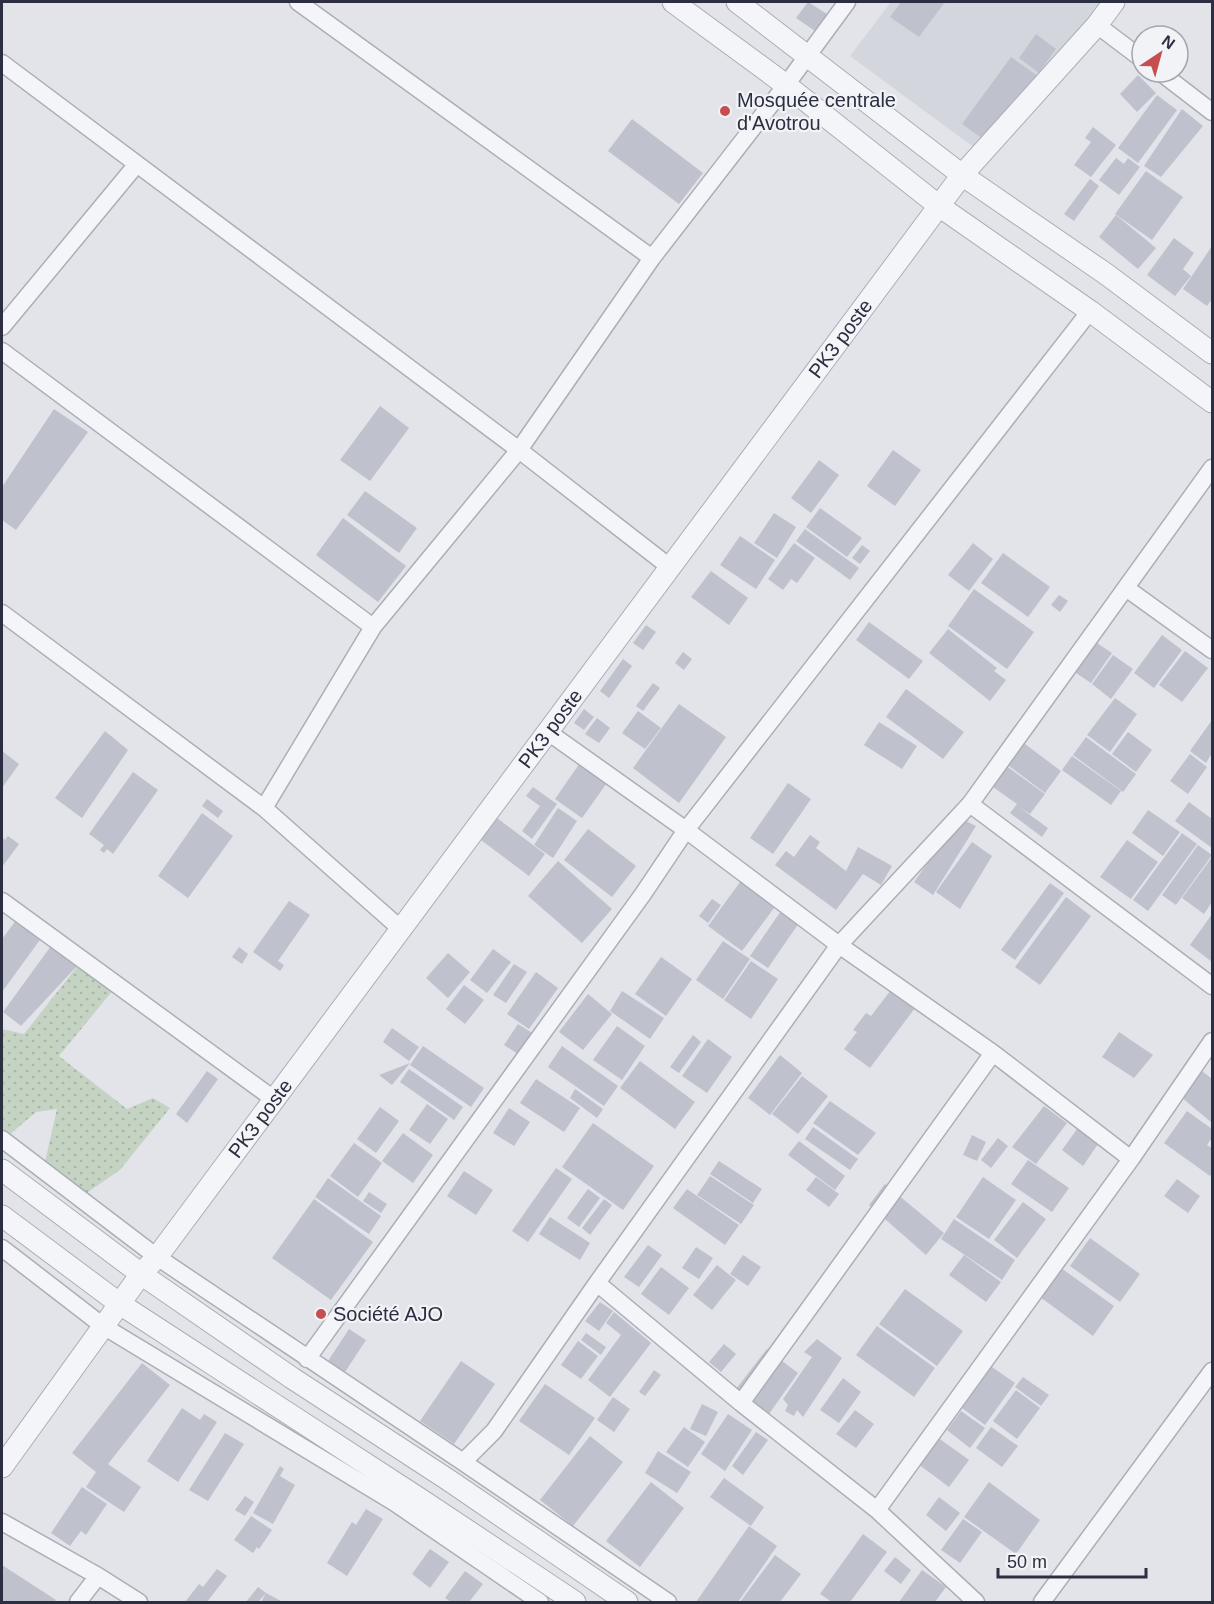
<svg xmlns="http://www.w3.org/2000/svg" width="1214" height="1604" font-family="Helvetica,sans-serif">
	<style>
		.built { fill: #d4d6de }
		.grass { fill: url(#grass-dots) }
		.building { fill: #bfc2cc }
		.lines { fill: none; stroke-linecap: round; stroke-linejoin: round }
		.minor-casing { stroke: #abaeb7; stroke-width: 19 }
		.tertiary-casing { stroke: #abaeb7; stroke-width: 23 }
		.minor { stroke: #f4f5f8; stroke-width: 16 }
		.tertiary { stroke: #f4f5f8; stroke-width: 21 }
		.poi-dot { fill: #c74e4e; stroke: #f1f3f7; stroke-width: 2 }
		.labels { text-anchor: middle; dominant-baseline: central; stroke-width: 4.5; stroke-linejoin: round; paint-order: stroke }
		.poi-label { font-size: 20px; fill: #2b2f41; stroke: #f1f3f7; text-anchor: start }
		.street-label { font-size: 20px; fill: #2b2f41; stroke: #f1f3f7 }
	</style>
	<defs>
		<pattern id="grass-dots" width="8" height="8" patternUnits="userSpaceOnUse" patternTransform="scale(1.5)"><rect width="8" height="8" fill="#c5d3c3"/><path d="M2 2h.1M6 6h.1" fill="none" stroke="#a9b5a9" stroke-width="1.8" stroke-linecap="round"/></pattern>
	</defs>
	<rect width="100%" height="100%" fill="#e2e4ea"/>
	<path class="built" d="M 891,2 L 1102,2 L 987,157 L 850,56 Z"/>
	<path class="grass" d="M 80,963 L 114,989 L 59,1056 L 127,1109 L 153,1098 L 170,1108 L 120,1170 L 85,1194 L 45,1162 L 57,1109 L 36,1112 L 8,1136 L 2,1134 L 2,1029 L 24,1034 Z"/>
	<path class="building" d="M 808,2 L 827,14 L 815,31 L 796,18 Z
		M 901,2 L 945,2 L 919,37 L 890,17 Z
		M 1036,34 L 1056,49 L 1039,73 L 1019,58 Z
		M 1011,57 L 1039,77 L 990,144 L 962,124 Z
		M 1138,75 L 1156,93 L 1137,112 L 1120,94 Z
		M 1157,95 L 1177,110 L 1138,163 L 1118,148 Z
		M 1182,109 L 1203,126 L 1161,177 L 1144,166 Z
		M 632,119 L 703,173 L 679,204 L 608,151 Z
		M 1093,127 L 1116,145 L 1091,177 L 1074,165 L 1091,142 L 1085,138 Z
		M 1116,158 L 1124,164 L 1128,158 L 1140,167 L 1119,195 L 1099,180 Z
		M 1146,171 L 1183,197 L 1152,240 L 1115,214 Z
		M 1090,179 L 1099,186 L 1074,221 L 1064,214 Z
		M 1116,215 L 1156,248 L 1138,269 L 1099,237 Z
		M 1174,238 L 1194,253 L 1183,269 L 1191,276 L 1175,296 L 1147,275 Z
		M 1212,246 L 1212,299 L 1207,306 L 1183,289 Z
		M 380,406 L 409,428 L 370,481 L 340,460 Z
		M 54,409 L 88,432 L 16,530 L 2,520 L 2,487 Z
		M 893,450 L 921,470 L 895,506 L 867,486 Z
		M 819,460 L 839,475 L 811,513 L 791,498 Z
		M 365,491 L 417,528 L 399,553 L 347,515 Z
		M 820,508 L 862,538 L 847,557 L 806,527 Z
		M 774,513 L 796,527 L 777,558 L 754,543 Z
		M 343,518 L 406,566 L 378,602 L 316,555 Z
		M 805,529 L 859,568 L 850,580 L 796,541 Z
		M 740,536 L 775,560 L 756,589 L 720,565 Z
		M 794,543 L 815,558 L 797,583 L 791,579 L 783,590 L 768,579 Z
		M 973,543 L 993,559 L 969,591 L 948,575 Z
		M 862,545 L 870,551 L 860,564 L 852,558 Z
		M 1003,553 L 1050,587 L 1028,617 L 981,583 Z
		M 711,571 L 748,598 L 729,625 L 691,597 Z
		M 974,589 L 1034,632 L 1007,669 L 948,626 Z
		M 1059,595 L 1068,601 L 1060,612 L 1051,605 Z
		M 869,622 L 923,661 L 909,679 L 856,640 Z
		M 646,625 L 656,632 L 643,650 L 633,643 Z
		M 948,629 L 997,668 L 994,671 L 1006,680 L 990,701 L 929,653 Z
		M 1085,635 L 1112,653 L 1091,683 L 1064,665 Z
		M 1162,635 L 1182,650 L 1154,688 L 1134,673 Z
		M 1185,651 L 1208,668 L 1182,702 L 1159,685 Z
		M 683,652 L 692,659 L 684,670 L 675,663 Z
		M 1113,655 L 1133,669 L 1111,699 L 1092,684 Z
		M 623,659 L 632,666 L 609,698 L 600,691 Z
		M 653,683 L 660,688 L 643,711 L 636,706 Z
		M 906,689 L 964,732 L 943,759 L 886,717 Z
		M 1115,698 L 1137,714 L 1110,752 L 1087,735 Z
		M 679,704 L 726,737 L 679,803 L 633,768 Z
		M 584,709 L 594,717 L 584,730 L 574,723 Z
		M 638,711 L 661,728 L 645,749 L 622,733 Z
		M 597,718 L 610,728 L 599,743 L 585,734 Z
		M 1212,720 L 1212,753 L 1206,763 L 1190,751 Z
		M 879,722 L 917,746 L 902,769 L 864,745 Z
		M 105,731 L 128,750 L 82,818 L 55,798 Z
		M 1128,732 L 1152,750 L 1136,772 L 1112,754 Z
		M 1013,735 L 1061,771 L 1045,793 L 997,757 Z
		M 1086,737 L 1136,774 L 1123,792 L 1073,755 Z
		M 2,751 L 19,764 L 2,788 Z
		M 1190,754 L 1207,767 L 1188,794 L 1170,781 Z
		M 1072,756 L 1121,791 L 1111,805 L 1062,770 Z
		M 582,760 L 609,780 L 582,818 L 555,799 Z
		M 998,760 L 1045,794 L 1030,814 L 1019,807 L 1048,828 L 1042,837 L 1010,813 L 1017,804 L 983,780 Z
		M 133,772 L 158,790 L 113,854 L 107,849 L 104,853 L 100,850 L 104,845 L 89,834 Z
		M 788,783 L 811,799 L 773,854 L 750,838 Z
		M 533,787 L 557,804 L 532,839 L 522,831 L 540,806 L 526,796 Z
		M 207,799 L 223,811 L 218,818 L 202,806 Z
		M 1189,802 L 1212,819 L 1212,848 L 1175,821 Z
		M 558,808 L 577,821 L 553,858 L 534,845 Z
		M 1148,810 L 1180,832 L 1163,856 L 1132,833 Z
		M 202,813 L 233,836 L 188,898 L 158,876 Z
		M 497,818 L 545,854 L 529,876 L 481,840 Z
		M 960,818 L 976,826 L 933,895 L 914,882 Z
		M 588,829 L 636,866 L 612,897 L 564,860 Z
		M 1182,833 L 1197,844 L 1148,911 L 1133,900 Z
		M 810,835 L 820,842 L 816,848 L 846,871 L 858,847 L 892,866 L 881,885 L 863,874 L 836,910 L 775,865 L 786,851 L 794,857 Z
		M 8,836 L 19,844 L 2,867 L 2,837 L 5,840 Z
		M 1127,840 L 1158,862 L 1131,899 L 1100,877 Z
		M 972,842 L 992,856 L 960,909 L 936,892 Z
		M 1198,845 L 1212,855 L 1176,905 L 1162,895 Z
		M 1212,857 L 1212,902 L 1204,914 L 1182,898 Z
		M 558,861 L 612,909 L 582,943 L 528,896 Z
		M 743,878 L 777,904 L 742,951 L 708,926 Z
		M 1050,883 L 1064,893 L 1015,960 L 1001,950 Z
		M 1066,897 L 1091,916 L 1040,985 L 1015,967 Z
		M 712,899 L 721,905 L 708,923 L 699,916 Z
		M 289,901 L 310,915 L 278,961 L 284,965 L 280,971 L 253,952 Z
		M 783,908 L 801,920 L 768,968 L 750,956 Z
		M 1212,914 L 1212,962 L 1190,945 Z
		M 17,919 L 42,937 L 2,992 L 2,939 Z
		M 723,941 L 750,959 L 723,999 L 696,980 Z
		M 51,946 L 77,966 L 21,1026 L 3,1012 Z
		M 239,947 L 248,954 L 242,964 L 232,957 Z
		M 493,949 L 511,962 L 487,993 L 470,980 Z
		M 448,953 L 470,972 L 448,998 L 426,978 Z
		M 661,957 L 692,979 L 666,1016 L 635,994 Z
		M 751,961 L 778,979 L 751,1019 L 724,1000 Z
		M 514,964 L 527,972 L 506,1003 L 493,995 Z
		M 536,972 L 558,988 L 529,1029 L 507,1014 Z
		M 464,985 L 484,1000 L 465,1024 L 446,1009 Z
		M 894,986 L 918,1004 L 870,1068 L 844,1049 L 857,1032 L 853,1030 L 866,1013 L 871,1016 Z
		M 622,991 L 664,1018 L 650,1039 L 610,1011 Z
		M 588,994 L 612,1014 L 583,1050 L 559,1032 Z
		M 518,1024 L 534,1034 L 521,1056 L 504,1045 Z
		M 617,1026 L 645,1046 L 622,1080 L 593,1060 Z
		M 392,1028 L 419,1047 L 409,1061 L 383,1042 Z
		M 1119,1032 L 1153,1055 L 1134,1078 L 1102,1057 Z
		M 693,1035 L 701,1042 L 679,1073 L 670,1067 Z
		M 708,1039 L 732,1057 L 707,1093 L 682,1076 Z
		M 423,1046 L 484,1088 L 471,1107 L 410,1065 Z
		M 562,1046 L 618,1086 L 604,1106 L 548,1067 Z
		M 780,1055 L 802,1073 L 770,1115 L 748,1098 Z
		M 640,1061 L 695,1102 L 675,1129 L 620,1088 Z
		M 410,1063 L 392,1085 L 379,1075 Z
		M 409,1069 L 463,1107 L 454,1120 L 400,1082 Z
		M 207,1071 L 218,1079 L 187,1123 L 176,1114 Z
		M 1202,1071 L 1212,1079 L 1212,1123 L 1181,1097 Z
		M 802,1076 L 828,1096 L 798,1134 L 772,1114 Z
		M 536,1079 L 580,1108 L 564,1132 L 520,1103 Z
		M 575,1089 L 603,1109 L 597,1118 L 570,1098 Z
		M 830,1101 L 876,1133 L 858,1155 L 813,1123 Z
		M 427,1104 L 448,1119 L 430,1144 L 409,1130 Z
		M 1044,1106 L 1067,1123 L 1036,1164 L 1012,1147 Z
		M 380,1107 L 399,1121 L 376,1153 L 357,1139 Z
		M 509,1108 L 530,1122 L 514,1146 L 493,1133 Z
		M 1187,1111 L 1212,1129 L 1212,1138 L 1207,1145 L 1212,1148 L 1212,1173 L 1210,1176 L 1164,1143 Z
		M 593,1123 L 654,1166 L 623,1210 L 562,1167 Z
		M 813,1127 L 858,1159 L 850,1170 L 805,1139 Z
		M 1077,1129 L 1098,1144 L 1083,1166 L 1062,1150 Z
		M 403,1133 L 433,1155 L 413,1183 L 382,1161 Z
		M 972,1135 L 986,1142 L 977,1161 L 963,1155 Z
		M 998,1138 L 1008,1146 L 991,1168 L 981,1160 Z
		M 799,1141 L 845,1176 L 835,1190 L 788,1155 Z
		M 354,1143 L 382,1163 L 358,1197 L 330,1176 Z
		M 1028,1160 L 1069,1188 L 1052,1212 L 1011,1184 Z
		M 719,1161 L 762,1189 L 753,1203 L 710,1174 Z
		M 556,1168 L 572,1179 L 528,1242 L 512,1231 Z
		M 464,1171 L 493,1190 L 476,1215 L 447,1196 Z
		M 710,1176 L 754,1205 L 741,1224 L 697,1195 Z
		M 816,1177 L 839,1194 L 829,1207 L 806,1190 Z
		M 983,1177 L 1016,1200 L 989,1239 L 956,1217 Z
		M 328,1178 L 381,1216 L 369,1234 L 315,1197 Z
		M 1177,1179 L 1200,1196 L 1188,1213 L 1164,1196 Z
		M 885,1184 L 944,1233 L 926,1255 L 869,1205 Z
		M 588,1189 L 600,1198 L 579,1227 L 567,1218 Z
		M 687,1189 L 739,1225 L 725,1245 L 673,1208 Z
		M 369,1192 L 387,1204 L 381,1213 L 363,1201 Z
		M 314,1199 L 373,1242 L 331,1300 L 272,1258 Z
		M 604,1199 L 612,1205 L 590,1235 L 582,1228 Z
		M 1023,1202 L 1046,1219 L 1017,1258 L 994,1240 Z
		M 550,1217 L 590,1243 L 580,1260 L 539,1234 Z
		M 954,1219 L 1015,1260 L 1002,1280 L 941,1239 Z
		M 1090,1238 L 1140,1274 L 1120,1302 L 1070,1266 Z
		M 648,1245 L 662,1255 L 639,1287 L 624,1277 Z
		M 696,1247 L 713,1258 L 699,1279 L 682,1268 Z
		M 743,1255 L 761,1267 L 748,1286 L 730,1274 Z
		M 964,1255 L 1001,1282 L 986,1302 L 949,1275 Z
		M 717,1265 L 736,1280 L 712,1310 L 693,1295 Z
		M 661,1267 L 689,1288 L 669,1315 L 641,1294 Z
		M 1061,1268 L 1114,1306 L 1093,1336 L 1040,1297 Z
		M 905,1289 L 963,1331 L 937,1366 L 879,1324 Z
		M 600,1302 L 613,1311 L 599,1331 L 585,1321 Z
		M 614,1312 L 651,1343 L 610,1397 L 588,1380 L 621,1335 L 606,1323 Z
		M 877,1326 L 935,1368 L 914,1397 L 856,1355 Z
		M 349,1329 L 366,1340 L 345,1372 L 328,1361 Z
		M 586,1333 L 606,1347 L 601,1355 L 581,1340 Z
		M 817,1339 L 842,1358 L 803,1417 L 797,1410 L 794,1416 L 785,1411 L 788,1405 L 783,1399 L 812,1357 L 804,1352 Z
		M 578,1341 L 598,1356 L 581,1379 L 561,1365 Z
		M 724,1344 L 736,1354 L 721,1372 L 709,1362 Z
		M 767,1349 L 779,1359 L 748,1398 L 736,1389 Z
		M 461,1361 L 495,1384 L 454,1444 L 420,1421 Z
		M 782,1361 L 798,1373 L 769,1414 L 753,1402 Z
		M 142,1363 L 170,1385 L 108,1464 L 141,1487 L 124,1512 L 86,1487 L 96,1472 L 72,1453 Z
		M 992,1367 L 1015,1383 L 985,1425 L 962,1408 Z
		M 654,1370 L 661,1375 L 645,1396 L 639,1392 Z
		M 1023,1377 L 1049,1395 L 1041,1406 L 1015,1387 Z
		M 843,1378 L 861,1392 L 839,1423 L 820,1410 Z
		M 545,1384 L 595,1418 L 569,1455 L 519,1421 Z
		M 1016,1390 L 1040,1408 L 1017,1439 L 993,1421 Z
		M 613,1397 L 630,1409 L 614,1432 L 597,1420 Z
		M 702,1404 L 718,1412 L 706,1436 L 690,1429 Z
		M 182,1408 L 200,1420 L 204,1414 L 217,1422 L 178,1482 L 147,1461 Z
		M 855,1410 L 874,1424 L 856,1448 L 836,1434 Z
		M 961,1411 L 985,1428 L 970,1448 L 947,1430 Z
		M 728,1414 L 752,1430 L 725,1471 L 701,1454 Z
		M 684,1427 L 705,1442 L 688,1467 L 666,1452 Z
		M 991,1427 L 1018,1446 L 1002,1467 L 976,1448 Z
		M 756,1432 L 768,1440 L 743,1475 L 732,1466 Z
		M 225,1433 L 244,1444 L 208,1501 L 189,1490 Z
		M 590,1436 L 623,1462 L 573,1526 L 540,1500 Z
		M 937,1437 L 969,1460 L 949,1487 L 918,1464 Z
		M 658,1451 L 691,1472 L 677,1493 L 645,1473 Z
		M 280,1466 L 284,1469 L 280,1476 L 295,1485 L 273,1524 L 253,1513 Z
		M 724,1478 L 764,1507 L 751,1526 L 710,1497 Z
		M 651,1482 L 684,1508 L 640,1567 L 606,1541 Z
		M 989,1482 L 1040,1520 L 1016,1554 L 964,1517 Z
		M 82,1487 L 107,1504 L 86,1535 L 81,1531 L 70,1546 L 51,1533 Z
		M 245,1496 L 254,1502 L 245,1516 L 235,1510 Z
		M 939,1497 L 960,1513 L 946,1531 L 926,1515 Z
		M 366,1509 L 383,1519 L 347,1576 L 327,1563 L 352,1522 L 356,1525 Z
		M 251,1516 L 272,1530 L 259,1549 L 257,1547 L 253,1553 L 234,1540 Z
		M 963,1519 L 982,1532 L 960,1563 L 941,1550 Z
		M 749,1526 L 777,1546 L 738,1602 L 696,1602 Z
		M 863,1534 L 887,1552 L 850,1602 L 832,1602 L 820,1594 Z
		M 430,1549 L 449,1562 L 430,1588 L 412,1574 Z
		M 775,1555 L 801,1574 L 780,1602 L 740,1602 Z
		M 895,1557 L 911,1570 L 901,1584 L 884,1571 Z
		M 2,1565 L 56,1600 L 54,1602 L 2,1602 Z
		M 217,1569 L 227,1576 L 207,1602 L 185,1602 L 199,1584 L 203,1587 Z
		M 922,1570 L 946,1587 L 935,1602 L 899,1602 Z
		M 465,1571 L 483,1584 L 469,1602 L 451,1602 L 445,1598 Z
		M 258,1587 L 266,1593 L 258,1602 L 246,1602 Z
		M 266,1593 L 283,1602 L 261,1602 Z"/>
	<g class="lines">
		<g class="minor-casing">
			<path id="minor" d="M 298,2 L 652,258
				M 1097,25 L 1142,59
				M 2,63 L 519,450 L 671,568
				M 1160,72 L 1212,112
				M 2,327 L 137,164
				M 2,351 L 373,627
				M 1126,588 L 1212,650
				M 2,613 L 264,808 L 402,930
				M 548,732 L 686,830 L 839,945 L 993,1053 L 1131,1159
				M 970,804 L 1212,986
				M 264,808 L 373,627 L 519,450 L 652,258 L 786,85 L 847,2
				M 2,901 L 275,1100
				M 2,1139 L 157,1257 L 463,1462 L 668,1602
				M 2,1248 L 103,1326 L 395,1503 L 540,1602
				M 597,1283 L 741,1403 L 877,1510 L 976,1602
				M 307,1359 L 643,894 L 686,830 L 1090,311
				M 741,1403 L 993,1053
				M 463,1462 L 494,1431 L 597,1283 L 839,945 L 970,804 L 1212,468
				M 877,1510 L 1131,1159 L 1212,1041
				M 2,1522 L 98,1576 L 139,1602
				M 78,1602 L 98,1576
				M 1042,1602 L 1212,1371"/>
		</g>
		<g class="tertiary-casing">
			<g id="tertiary">
				<path d="M 673,2 L 786,85 L 939,206 L 1090,311 L 1212,402"/>
				<path d="M 737,2 L 962,175 L 1106,274 L 1212,353"/>
				<path d="M 2,1170 L 141,1274 L 292,1378 L 447,1479 L 627,1602"/>
				<path d="M 2,1216 L 120,1304 L 420,1499 L 575,1602"/>
				<path id="s1" d="M 2,1467 L 141,1274 L 157,1257 L 962,175 L 1097,25 L 1114,2"/>
			</g>
		</g>
		<use href="#minor" class="minor"/>
		<use href="#tertiary" class="tertiary"/>
	</g>
	<g class="poi-dot">
		<circle cx="725" cy="111" r="6"/>
		<circle cx="321" cy="1314" r="6"/>
	</g>
	<g class="labels">
		<g class="poi-label">
			<text x="737" y="100">Mosquée centrale<tspan x="737" dy="23">d'Avotrou</tspan></text>
			<text x="333" y="1314">Société AJO</text>
		</g>
		<g class="street-label">
			<text stroke="none"><textPath href="#s1" startOffset="1406">PK3 poste</textPath></text>
			<text stroke="none"><textPath href="#s1" startOffset="920">PK3 poste</textPath></text>
			<text stroke="none"><textPath href="#s1" startOffset="434">PK3 poste</textPath></text>
		</g>
	</g>
	<rect width="1214" height="1604" fill="none" stroke="#2b2f41" stroke-width="6"/>
	<g transform="translate(1160 54) rotate(36)"><circle r="28" fill="#f1f3f7" stroke="#a2a5ae" stroke-width="1.5"/>
	<path d="M0-4.5L10 22L0 15L-10 22Z" fill="#c74e4e"/>
	<text y="-9" font-size="16" font-weight="bold" text-anchor="middle" fill="#2b2f41">N</text>
	</g>
	<path d="M998 1568v9h148v-9" fill="none" stroke="#2b2f41" stroke-width="3"/>
	<text x="1007" y="1568" font-size="18" fill="#2b2f41" stroke="#f1f3f7" stroke-width="4.5" paint-order="stroke">50 m</text>
</svg>
